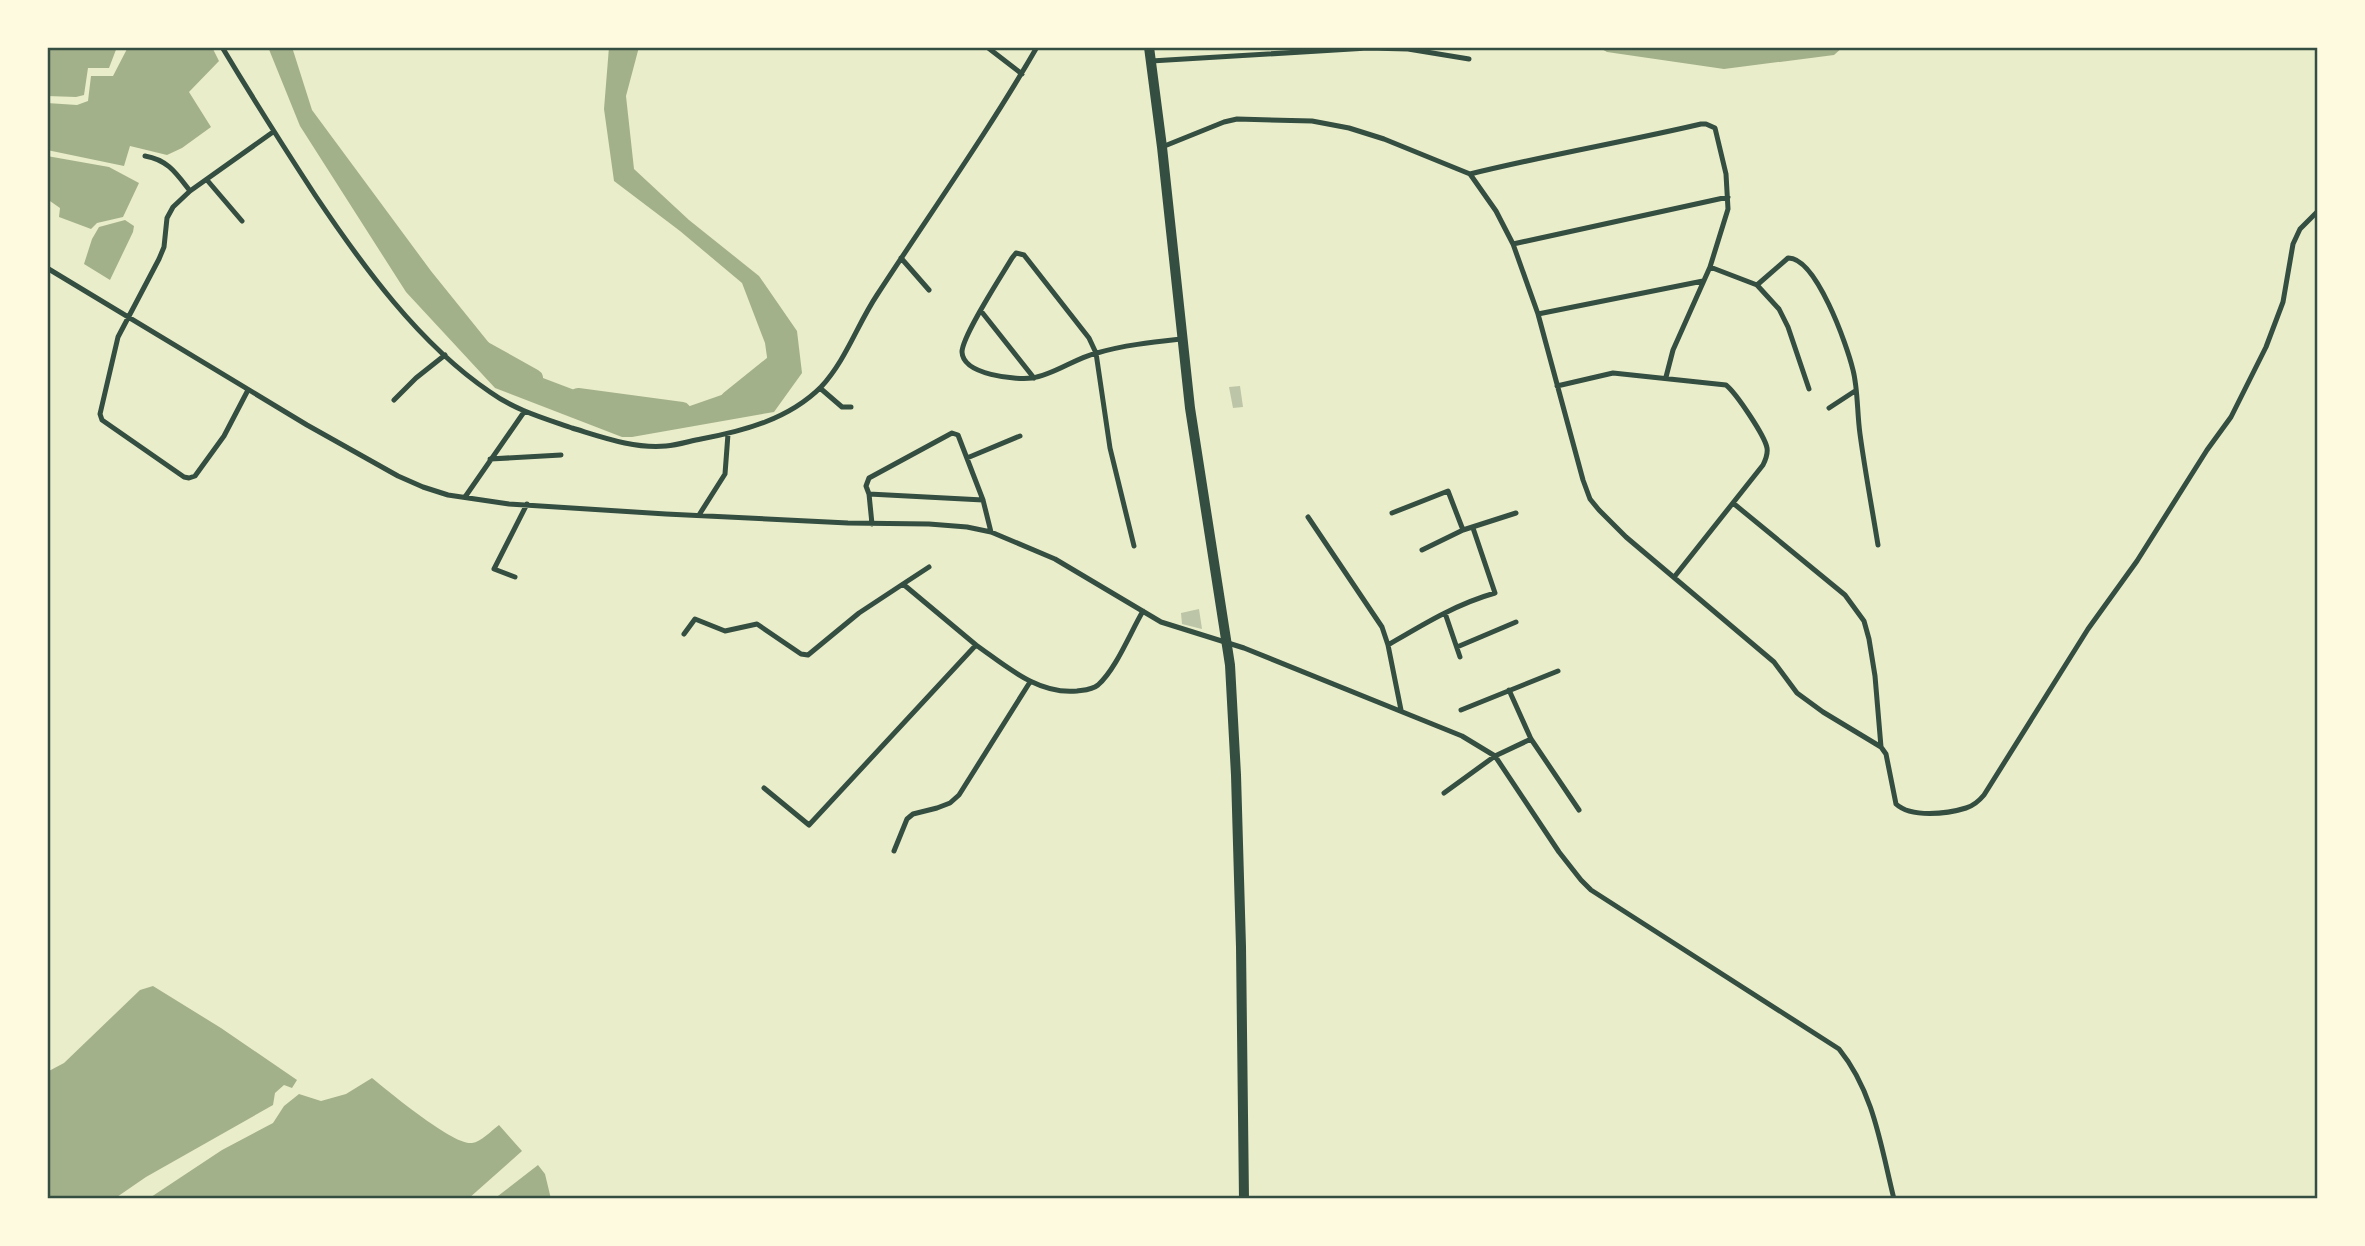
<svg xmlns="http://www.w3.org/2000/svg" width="2365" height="1246" font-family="Bitter,serif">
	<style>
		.water { fill: #a3b18a }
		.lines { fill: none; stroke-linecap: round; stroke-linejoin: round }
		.river { stroke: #a3b18a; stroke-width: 18 }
		.building { fill: #bcc5a7 }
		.minor { stroke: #344e41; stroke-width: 5 }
		.trunk { stroke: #344e41; stroke-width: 10 }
		.neatline { fill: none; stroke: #344e41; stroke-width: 2.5 }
	</style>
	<rect width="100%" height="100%" fill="#e9edc9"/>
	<path class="water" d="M 47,47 L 117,47 L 109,68 L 88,68 L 84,95 L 76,97 L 47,96 Z
		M 128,47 L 212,47 L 219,61 L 189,92 L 211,127 L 182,148 L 167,155 L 130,146 L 124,166 L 47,150 L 47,103 L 77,105 L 88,101 L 91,76 L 113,76 Z
		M 268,47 L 292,47 L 312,110 L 431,271 L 506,364 L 630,411 L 687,407 L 753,384 L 768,364 L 765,343 L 742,283 L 680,231 L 614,181 L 604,109 L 609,47 L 639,47 L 626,96 L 634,169 L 689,220 L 759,276 L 797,331 L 802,373 L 774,412 L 632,437 L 622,437 L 495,388 L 406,292 L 300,126 Z
		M 1598,47 L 1843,47 L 1834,55 L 1724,69 L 1607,52 Z
		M 47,156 L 109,167 L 139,183 L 123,217 L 97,223 L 91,229 L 59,217 L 60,208 L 47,199 Z
		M 125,220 L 134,226 L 133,232 L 110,280 L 84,264 L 92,239 L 99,227 Z
		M 153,986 L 221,1028 L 297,1080 L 292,1088 L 284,1085 L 275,1093 L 273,1105 L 146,1177 L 114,1199 L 47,1199 L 47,1072 L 64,1063 L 140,990 Z
		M 372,1078 C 388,1091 454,1146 472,1143 C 481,1142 492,1130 499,1125 L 522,1151 L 468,1199 L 148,1199 L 222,1150 L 273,1123 L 284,1106 L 299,1094 L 321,1101 L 346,1094 Z
		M 538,1165 L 545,1174 L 551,1199 L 494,1199 Z"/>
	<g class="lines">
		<path class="river" d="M 482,349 L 534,378
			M 578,397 L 682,411
			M 729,400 L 775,363"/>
	</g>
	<path class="building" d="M 1240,386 L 1243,407 L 1233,408 L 1229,387 Z
		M 1199,609 L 1202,629 L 1182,624 L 1181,613 Z"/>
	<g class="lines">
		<path class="minor" d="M 222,47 C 252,97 283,146 315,195 C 362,265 419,344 490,392 C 515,410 543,418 572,428 C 602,437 634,449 666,446 C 678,445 690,441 701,439 C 744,431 789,419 821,387 C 846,360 857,325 877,295 C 931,212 988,132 1037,47
			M 987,47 L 1022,74
			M 1151,61 L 1368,48 L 1408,49 L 1469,59
			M 1162,147 L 1224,122 L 1237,119 L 1312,121 L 1349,128 L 1384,139 L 1470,174 L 1496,211 L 1513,244 L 1538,314 L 1583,480 L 1590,499 L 1599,510 L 1626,537 L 1774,662 L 1797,693 L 1823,712 L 1881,747 L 1886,754 L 1896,804 C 1911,818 1947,814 1966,808 C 1973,806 1979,801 1984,795 L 2088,629 L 2137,561 L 2207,450 L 2231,417 L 2266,347 L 2283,302 L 2293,244 L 2300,229 L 2318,211
			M 145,156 C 168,160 176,173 190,191
			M 1470,174 C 1547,155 1624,142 1701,124 L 1706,124 L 1715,128 L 1726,174 L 1728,209 L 1710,267 L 1673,350 L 1666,377
			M 207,180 L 242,221
			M 1513,244 L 1728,197
			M 901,258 L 929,290
			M 1710,267 L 1757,285 L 1779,309 L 1788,327 L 1809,389
			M 47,268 L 307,425 L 398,476 L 423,487 L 448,495 L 509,504 L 666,514 L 848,523 L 929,524 L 967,527 L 991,532 L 1055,559 L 1161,622 L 1244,648 L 1462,736 L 1495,756 L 1559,852 L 1581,880 L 1591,890 L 1839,1049 C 1874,1092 1881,1147 1894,1199
			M 1757,285 L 1788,258 C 1816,257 1847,345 1853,370 C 1858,389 1857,413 1860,434 C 1865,471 1872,508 1878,545
			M 981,311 L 1034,378
			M 1538,314 L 1703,281
			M 1557,386 L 1613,373 L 1726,385 C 1736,393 1765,436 1767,448 C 1768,454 1766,459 1763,465 L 1675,576
			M 820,388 L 842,407 L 851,407
			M 248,390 L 224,436 L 195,476 L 189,478 L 184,477 L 102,420 L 100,414 L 118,337 L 159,259 L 164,247 L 167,218 L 173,207 L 190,191 L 273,132
			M 394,400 L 416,378 L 445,355
			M 1829,408 L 1855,391
			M 967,458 L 1020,436
			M 490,459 L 561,455
			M 869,494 L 983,500 L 991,532
			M 465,497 L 524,412
			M 1733,503 L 1845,595 L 1864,621 L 1869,639 L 1875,676 L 1881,747
			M 1392,513 L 1448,491 L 1463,530
			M 699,515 L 725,474 L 728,434
			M 1308,517 L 1382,627 L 1388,645 L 1401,710
			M 872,524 L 869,494 L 866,486 L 869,478 L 952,433 L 958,435 L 983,500
			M 1134,546 L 1110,448 L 1096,353 L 1089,338 L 1024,255 L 1016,253 L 1012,258 C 1002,275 962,336 962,352 C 963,375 1015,380 1032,378 C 1054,375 1075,358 1097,353 C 1124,345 1154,342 1182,339
			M 1422,550 L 1463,530 L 1516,513
			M 515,577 L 494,569 L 527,504
			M 903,584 L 929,567
			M 1445,613 L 1460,657
			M 684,634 L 695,619 L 725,631 L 757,624 L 801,654 L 808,655 L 859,613 L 903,584 L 976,645
			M 1388,645 C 1422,625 1456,604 1495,593 L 1473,528
			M 1457,647 L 1516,622
			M 1509,690 L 1531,739 L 1579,810
			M 1461,710 L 1558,671
			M 764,788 L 809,825 L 976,645 C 1006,666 1038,695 1077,691 C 1084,690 1092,690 1098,685 C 1116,669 1130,633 1143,611
			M 1444,793 L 1495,756 L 1531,739
			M 894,851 L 907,819 L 913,814 L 937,808 L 950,803 L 959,795 L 1030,682"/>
		<path class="trunk" d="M 1149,47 L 1162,147 L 1190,408 L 1230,665 L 1236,775 L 1241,947 L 1244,1199"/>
	</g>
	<rect width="2365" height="1246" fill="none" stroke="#fefae0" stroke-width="98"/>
	<rect x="49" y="49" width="2267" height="1148" class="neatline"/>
</svg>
